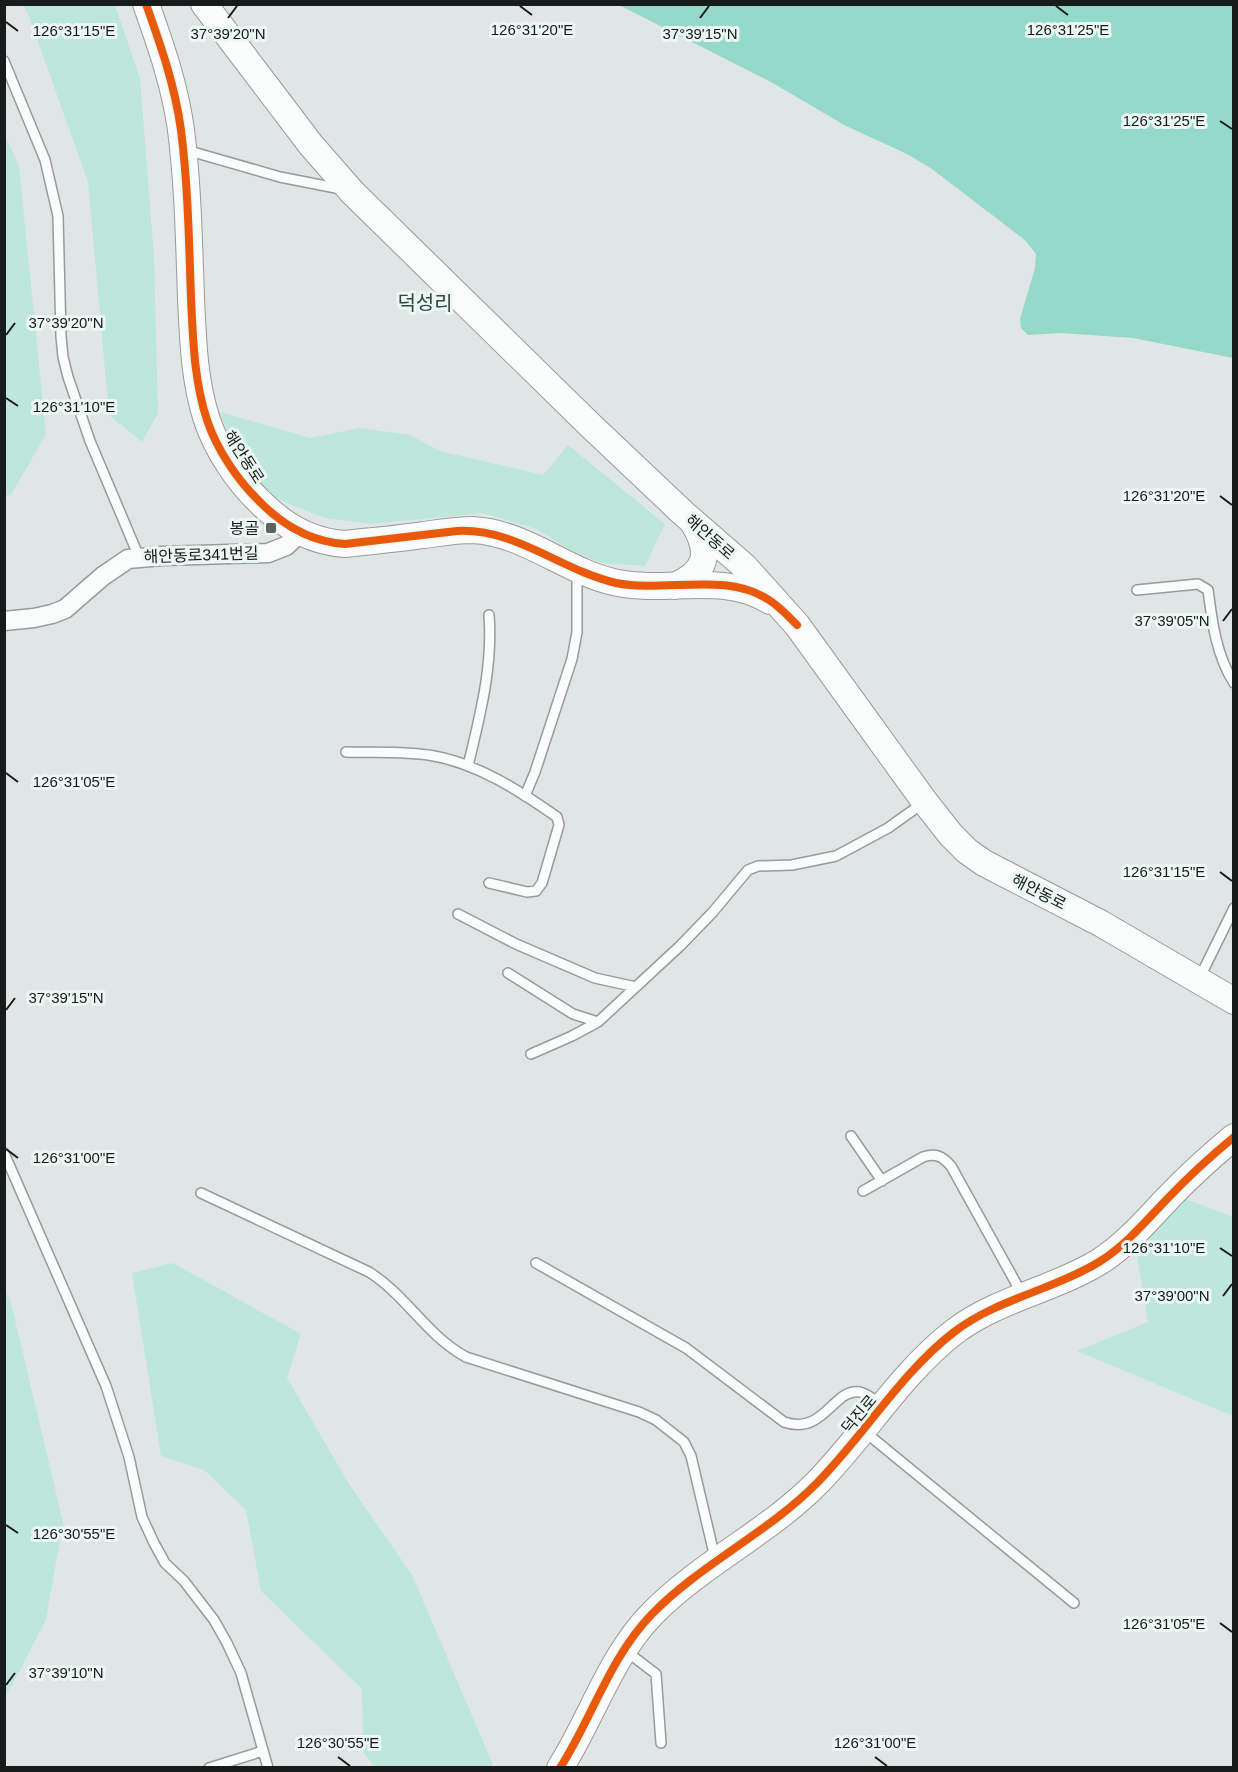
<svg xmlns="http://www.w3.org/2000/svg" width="1238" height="1772" font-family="Arial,'Noto Sans KR',sans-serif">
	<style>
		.green { fill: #bee7dc }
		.water { fill: #94d9c9 }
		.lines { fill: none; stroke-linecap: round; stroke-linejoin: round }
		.lane-casing { stroke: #979b9a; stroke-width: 12 }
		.street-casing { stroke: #979b9a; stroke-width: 21 }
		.secondary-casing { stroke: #979b9a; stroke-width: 28 }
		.lane { stroke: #fafbfb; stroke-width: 9 }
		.street { stroke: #fafbfb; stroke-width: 18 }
		.secondary { stroke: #fafbfb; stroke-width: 26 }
		.cycleway-casing { stroke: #eaf7f3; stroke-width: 11 }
		.cycleway { stroke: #e8590c; stroke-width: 8 }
		.ticks { fill: none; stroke: #171b1a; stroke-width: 2 }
		.poi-dot { fill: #5d6261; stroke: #eaf7f3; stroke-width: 2 }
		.labels { text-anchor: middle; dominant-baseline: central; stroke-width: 6; stroke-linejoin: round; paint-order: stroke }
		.street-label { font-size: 16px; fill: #171b1a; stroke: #eaf7f3 }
		.poi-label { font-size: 16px; fill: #171b1a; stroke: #eaf7f3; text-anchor: end }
		.quarter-label { font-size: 20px; fill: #3a4441; stroke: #eaf7f3 }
		.ticks-label { font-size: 15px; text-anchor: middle; fill: #171b1a; stroke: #eaf7f3; stroke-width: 6; stroke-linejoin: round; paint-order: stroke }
	</style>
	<rect width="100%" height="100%" fill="#e0e6e5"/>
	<path class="green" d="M 23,5 L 115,5 L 140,78 L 154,256 L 158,413 L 142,442 L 109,415 L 88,182 L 28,14 Z
		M 4,132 L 19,166 L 46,434 L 11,495 L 5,496 Z
		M 220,412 L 310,438 L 360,428 L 410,435 L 440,451 L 543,475 L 568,445 L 665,524 L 645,566 L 601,563 L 569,549 L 536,529 L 483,513 L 371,524 L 325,518 L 284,502 L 263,489 L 238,459 Z
		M 1178,1196 L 1233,1217 L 1233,1416 L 1077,1351 L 1148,1322 L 1135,1243 Z
		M 173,1263 L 301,1334 L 287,1378 L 349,1484 L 412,1575 L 494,1767 L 374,1767 L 363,1751 L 362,1689 L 261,1591 L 246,1510 L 204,1470 L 161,1456 L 132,1273 Z
		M 5,1291 L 11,1303 L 63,1522 L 46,1620 L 5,1698 Z"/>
	<path class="water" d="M 619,5 L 1233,5 L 1233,358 L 1133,338 L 1061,333 L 1028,335 L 1021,328 L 1020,319 L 1035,268 L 1036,254 L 1025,240 L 932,169 L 907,154 L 846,126 L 771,82 Z"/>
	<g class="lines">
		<g class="lane-casing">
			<path id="lane" d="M 4,61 L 45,160 L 58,216 L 61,336 L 63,357 L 68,377 L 90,441 L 139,557
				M 186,150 L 280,177 L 341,189
				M 1137,590 L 1198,584 L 1208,590 C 1212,621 1216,655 1234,683
				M 346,752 C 375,753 406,751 434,756 C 478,764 520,791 557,817 L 559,825 L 542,883 L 536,891 L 527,892 L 489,883
				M 468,766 C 480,715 493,667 489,615
				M 525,796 L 535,772 L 572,659 L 577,632 L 577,572
				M 458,914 L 516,944 L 595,978 L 636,987
				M 508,973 L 573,1014 L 598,1022
				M 1199,979 L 1234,908
				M 531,1054 L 572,1036 L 598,1022 L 680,946 L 712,913 L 748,870 L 758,866 L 792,865 L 836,856 L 888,828 L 923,803
				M 851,1136 L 882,1181
				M 4,1153 L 106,1386 L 129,1457 L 142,1517 L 154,1543 L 165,1563 L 184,1581 L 214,1620 L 227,1643 L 241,1673 L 268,1768
				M 863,1191 L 923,1157 C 936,1153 942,1156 951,1166 L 1022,1294
				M 201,1193 L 369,1272 C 407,1296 426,1335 466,1357 L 639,1412 L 656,1420 L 684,1442 L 691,1456 L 715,1558
				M 536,1263 L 686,1348 L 784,1422 C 824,1436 834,1387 860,1392 C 868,1394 875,1400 881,1405
				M 865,1432 L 1074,1603
				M 626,1651 L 656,1674 L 661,1743
				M 209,1768 L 263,1751"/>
		</g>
		<g class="street-casing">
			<path id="street" d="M 4,621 L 34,618 L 52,614 L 65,609 L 103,576 L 128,559 L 162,556 L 268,553 L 286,546 L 301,532"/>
		</g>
		<g class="secondary-casing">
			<path id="secondary" d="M 146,4 C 161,46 175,86 181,130 C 188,185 189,242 191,298 C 193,339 194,381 207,420 C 217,450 238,481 261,503 C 284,526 313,542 345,544 C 371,541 397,539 423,535 C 439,533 456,530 472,530 C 525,532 567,573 618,583 C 668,593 724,572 770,601
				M 204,4 L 311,145 L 352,192 L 591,426 L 683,513 L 744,566 L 797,625 L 925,802 L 951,835 L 967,851 L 984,863 L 1100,923 L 1234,1001
				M 675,586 C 706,572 712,554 694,524
				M 560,1768 C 592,1718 610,1657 652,1614 C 702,1563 768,1533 818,1482 C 865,1434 901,1373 954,1332 C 997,1299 1053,1290 1099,1262 C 1126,1245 1146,1221 1168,1198 C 1189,1176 1211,1156 1234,1137"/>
		</g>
		<use href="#lane" class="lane"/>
		<use href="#street" class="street"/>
		<use href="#secondary" class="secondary"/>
		<g class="cycleway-casing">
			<path id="cycleway" d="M 146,4 C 161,46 175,86 181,130 C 188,185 189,242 191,298 C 193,339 194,381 207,420 C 217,450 238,481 261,503 C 284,526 313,542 345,544 L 457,531 C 516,528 560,570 616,583 C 666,593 725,571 769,600 C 780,607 788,616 797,625
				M 560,1768 C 592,1718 610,1657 652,1614 C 702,1563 768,1533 818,1482 C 865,1434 901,1373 954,1332 C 997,1299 1053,1290 1099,1262 C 1126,1245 1146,1221 1168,1198 C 1189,1176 1211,1156 1234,1137"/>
		</g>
		<use href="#cycleway" class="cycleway"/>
	</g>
	<path class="ticks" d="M 520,6 L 532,15M 1056,6 L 1068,15M 228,18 L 237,6M 700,18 L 709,6M 6,22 L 18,31M 1220,121 L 1232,129M 6,335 L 15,323M 6,398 L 18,406M 1220,496 L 1232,505M 1223,621 L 1232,609M 6,773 L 18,782M 1220,872 L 1232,881M 6,1010 L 15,998M 6,1149 L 18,1158M 1220,1248 L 1232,1256M 1223,1296 L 1232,1284M 6,1525 L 18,1533M 1220,1623 L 1232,1632M 6,1685 L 15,1673M 338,1757 L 350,1766M 875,1757 L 887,1766"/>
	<rect class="poi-dot" x="265" y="522" width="12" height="12" rx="3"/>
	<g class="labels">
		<g class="street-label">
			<text transform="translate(244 457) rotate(57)">해안동로</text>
			<text transform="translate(710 537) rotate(41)">해안동로</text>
			<text transform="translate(201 555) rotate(-2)">해안동로341번길</text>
			<text transform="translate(1039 892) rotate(27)">해안동로</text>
			<text transform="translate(859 1414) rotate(-50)">덕진로</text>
		</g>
		<g class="poi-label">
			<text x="259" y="528">봉골</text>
		</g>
		<g class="quarter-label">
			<text x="425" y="303">덕성리</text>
		</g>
	</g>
	<g class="ticks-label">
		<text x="532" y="35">126°31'20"E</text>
		<text x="1068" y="35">126°31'25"E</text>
		<text x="74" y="36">126°31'15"E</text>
		<text x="228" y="39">37°39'20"N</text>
		<text x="700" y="39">37°39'15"N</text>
		<text x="1164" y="126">126°31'25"E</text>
		<text x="66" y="328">37°39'20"N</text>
		<text x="74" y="412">126°31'10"E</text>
		<text x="1164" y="501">126°31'20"E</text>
		<text x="1172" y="626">37°39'05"N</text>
		<text x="74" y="787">126°31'05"E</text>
		<text x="1164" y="877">126°31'15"E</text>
		<text x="66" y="1003">37°39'15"N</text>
		<text x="74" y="1163">126°31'00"E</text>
		<text x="1164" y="1253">126°31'10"E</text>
		<text x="1172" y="1301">37°39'00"N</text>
		<text x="74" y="1539">126°30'55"E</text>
		<text x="1164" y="1629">126°31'05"E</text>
		<text x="66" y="1678">37°39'10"N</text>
		<text x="338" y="1748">126°30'55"E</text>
		<text x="875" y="1748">126°31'00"E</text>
	</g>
	<rect width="1238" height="1772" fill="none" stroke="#171b1a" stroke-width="12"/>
</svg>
